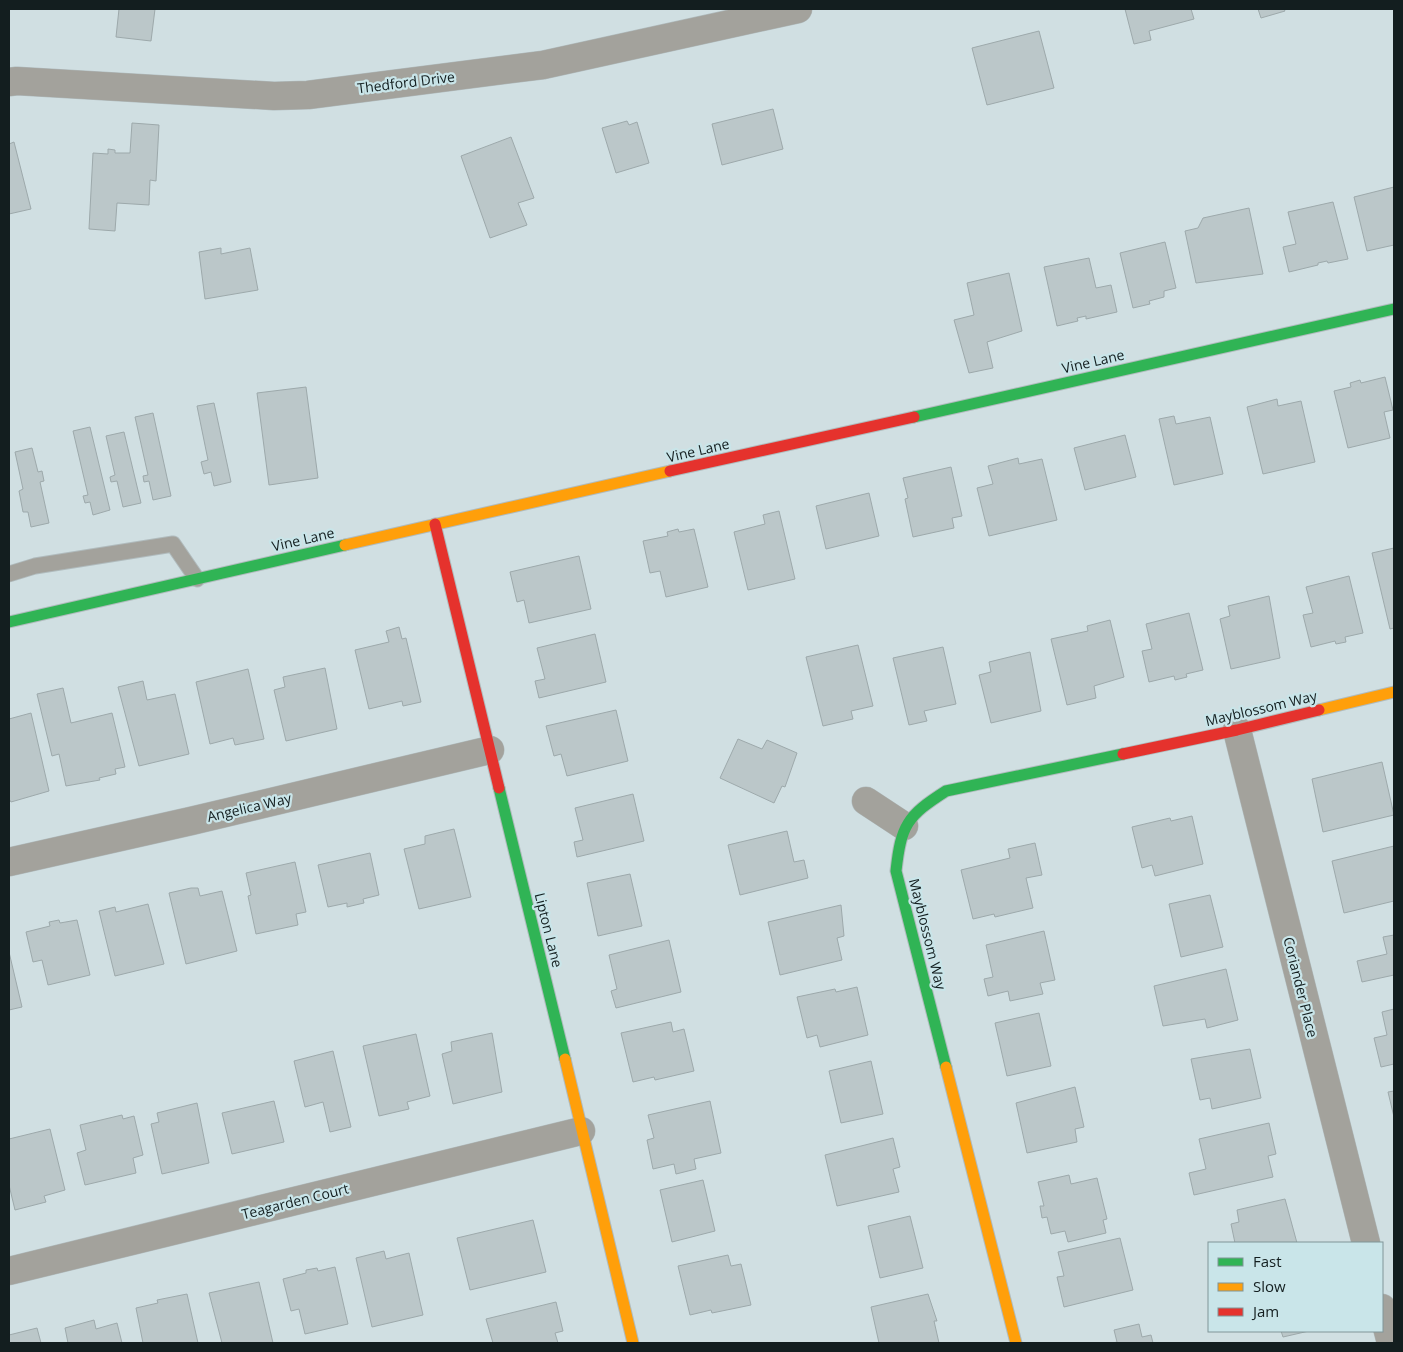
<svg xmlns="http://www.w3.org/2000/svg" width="1403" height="1352" font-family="'Open Sans',sans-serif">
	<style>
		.building { fill: #bbc7c9; stroke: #9da9ab }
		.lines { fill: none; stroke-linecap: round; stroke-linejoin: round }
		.lane-casing { stroke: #b0bbbd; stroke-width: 17 }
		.street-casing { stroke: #b0bbbd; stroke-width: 29 }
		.fast-casing { stroke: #b0bbbd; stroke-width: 13 }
		.slow-casing { stroke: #b0bbbd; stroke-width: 13 }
		.jam-casing { stroke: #b0bbbd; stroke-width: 13 }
		.lane { stroke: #a3a29c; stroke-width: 15 }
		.street { stroke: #a3a29c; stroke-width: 28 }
		.fast { stroke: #30b455; stroke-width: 11 }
		.slow { stroke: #ff9f0a; stroke-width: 11 }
		.jam { stroke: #e5322d; stroke-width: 11 }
		.labels { text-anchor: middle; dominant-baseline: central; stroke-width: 4.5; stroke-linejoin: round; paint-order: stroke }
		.street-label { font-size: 14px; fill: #131e1f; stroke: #c9e5e9 }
	</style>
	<rect width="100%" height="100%" fill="#d0dfe2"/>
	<path class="building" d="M 119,9 L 155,9 L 151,41 L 116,37 Z
		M 1125,9 L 1191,9 L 1194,19 L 1149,31 L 1151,40 L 1134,44 Z
		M 1258,9 L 1284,9 L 1285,11 L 1261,18 Z
		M 1039,31 L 1054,88 L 987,105 L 972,48 Z
		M 773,109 L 783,149 L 722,165 L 712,124 Z
		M 627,121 L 629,125 L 637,122 L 649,163 L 616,173 L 602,128 Z
		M 132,123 L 159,125 L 156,181 L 150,180 L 149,205 L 117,203 L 115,231 L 89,229 L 93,153 L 108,154 L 108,149 L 115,150 L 115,153 L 130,153 Z
		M 511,137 L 534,198 L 518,203 L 527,225 L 490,238 L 461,156 Z
		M 14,142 L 31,209 L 9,214 L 9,144 Z
		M 1394,187 L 1394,245 L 1367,251 L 1354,197 Z
		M 1333,202 L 1348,259 L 1328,263 L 1327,261 L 1318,263 L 1318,265 L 1289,272 L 1283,247 L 1296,244 L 1288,212 Z
		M 1249,208 L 1263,274 L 1196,283 L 1185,231 L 1198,228 L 1203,218 Z
		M 1165,242 L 1176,288 L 1164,291 L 1164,297 L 1149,301 L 1150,304 L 1133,308 L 1120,253 Z
		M 221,248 L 221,254 L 250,248 L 258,290 L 205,299 L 199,252 Z
		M 1089,258 L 1096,288 L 1111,285 L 1117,312 L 1086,319 L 1086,316 L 1077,318 L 1078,321 L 1057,326 L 1044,267 Z
		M 1009,273 L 1022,331 L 987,342 L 993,368 L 969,373 L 954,320 L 974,315 L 967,283 Z
		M 1385,377 L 1393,410 L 1384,412 L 1390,438 L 1348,448 L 1334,391 L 1351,387 L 1350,383 L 1360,380 L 1361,383 Z
		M 306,387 L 318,478 L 269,485 L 257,393 Z
		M 1277,399 L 1278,406 L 1301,401 L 1315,462 L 1263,474 L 1247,407 Z
		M 214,403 L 231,482 L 214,486 L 211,472 L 204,474 L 201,462 L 208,460 L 197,406 Z
		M 153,413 L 171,496 L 153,500 L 149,481 L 144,482 L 143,476 L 148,475 L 135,417 Z
		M 1174,416 L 1176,424 L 1210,417 L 1223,474 L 1174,485 L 1159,419 Z
		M 90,427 L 110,510 L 93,515 L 90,502 L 85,503 L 83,496 L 88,495 L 73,431 Z
		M 124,432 L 141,503 L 123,507 L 117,481 L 111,482 L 110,477 L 115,475 L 106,436 Z
		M 1125,435 L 1136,477 L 1085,490 L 1074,448 Z
		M 32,448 L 38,472 L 42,471 L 44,481 L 40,482 L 49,523 L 31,527 L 28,512 L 23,512 L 19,491 L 23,489 L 15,452 Z
		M 1018,458 L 1019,464 L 1042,459 L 1057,520 L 989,536 L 977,488 L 993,484 L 988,466 Z
		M 951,467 L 962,516 L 952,518 L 954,528 L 913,537 L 905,499 L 908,498 L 903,478 Z
		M 869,493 L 879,536 L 826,549 L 816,506 Z
		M 779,511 L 795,579 L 748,590 L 734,532 L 765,524 L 763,515 Z
		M 678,529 L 679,532 L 694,529 L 708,587 L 666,597 L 660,571 L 650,573 L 643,541 L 668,536 L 667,532 Z
		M 1394,548 L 1394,628 L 1390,629 L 1372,553 Z
		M 579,556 L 591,609 L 529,623 L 524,600 L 517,602 L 510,572 Z
		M 1349,576 L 1363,633 L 1345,637 L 1346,642 L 1336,644 L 1335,641 L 1311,647 L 1303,615 L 1313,613 L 1306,587 Z
		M 1269,596 L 1280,658 L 1231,669 L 1220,619 L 1230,616 L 1228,606 Z
		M 1189,613 L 1203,670 L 1186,674 L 1187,677 L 1175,680 L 1174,676 L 1149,682 L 1142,651 L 1152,649 L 1146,624 Z
		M 1110,620 L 1124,677 L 1094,686 L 1096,698 L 1067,705 L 1051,639 L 1088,631 L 1087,626 Z
		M 399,627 L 402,639 L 406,638 L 421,702 L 403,706 L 402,701 L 369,709 L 355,650 L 389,642 L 386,631 Z
		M 595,634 L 606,682 L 539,698 L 535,681 L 545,679 L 537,648 Z
		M 858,645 L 873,706 L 851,711 L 853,719 L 823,726 L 806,657 Z
		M 943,647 L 956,704 L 924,711 L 927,721 L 909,725 L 893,658 Z
		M 1030,652 L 1041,711 L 991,723 L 979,675 L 991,672 L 989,662 Z
		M 325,668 L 337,729 L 286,741 L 274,690 L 285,687 L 283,677 Z
		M 248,669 L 264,739 L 235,745 L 233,738 L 210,744 L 196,682 Z
		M 143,681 L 147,700 L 175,694 L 189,754 L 139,766 L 118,687 Z
		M 63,688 L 71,723 L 112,713 L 125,767 L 115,769 L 116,774 L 99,778 L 100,780 L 66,786 L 59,754 L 52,756 L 37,694 Z
		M 616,710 L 628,761 L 567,776 L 561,754 L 554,756 L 546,726 Z
		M 31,713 L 49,791 L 11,802 L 9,799 L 9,719 Z
		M 738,739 L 762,749 L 767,740 L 797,753 L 785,787 L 782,786 L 774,803 L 720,778 Z
		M 1382,762 L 1394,815 L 1323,832 L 1312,779 Z
		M 633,794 L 644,841 L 577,857 L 574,842 L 583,840 L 575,808 Z
		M 1192,816 L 1203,864 L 1155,876 L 1152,865 L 1142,868 L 1132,827 L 1170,818 L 1171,821 Z
		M 454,829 L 471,897 L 419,909 L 404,849 L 425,844 L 425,836 Z
		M 787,831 L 794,862 L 804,860 L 808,878 L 740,895 L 728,845 Z
		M 1035,843 L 1042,875 L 1026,878 L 1033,908 L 995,917 L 994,914 L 973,919 L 961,870 L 1010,858 L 1008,849 Z
		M 1394,846 L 1394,901 L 1344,913 L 1332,861 Z
		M 370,853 L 379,895 L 363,899 L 364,903 L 347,907 L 347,903 L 328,907 L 318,865 Z
		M 295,862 L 306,912 L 296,914 L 298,925 L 256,934 L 248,896 L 251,895 L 246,873 Z
		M 630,874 L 642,926 L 598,936 L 587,883 Z
		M 191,888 L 198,888 L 200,896 L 222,891 L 237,951 L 186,964 L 169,893 Z
		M 1210,895 L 1223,947 L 1181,957 L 1169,904 Z
		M 148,904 L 164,964 L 115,976 L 99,911 L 115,907 L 116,912 Z
		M 841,905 L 844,936 L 837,938 L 842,960 L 780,975 L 768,922 Z
		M 59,920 L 60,923 L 77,920 L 90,975 L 48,985 L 42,960 L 33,962 L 26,932 L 50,926 L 49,922 Z
		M 1044,931 L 1055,980 L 1040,983 L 1043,994 L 1010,1001 L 1008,991 L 988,996 L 984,979 L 993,977 L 986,945 Z
		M 1394,935 L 1394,975 L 1362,982 L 1357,961 L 1387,954 L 1383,937 Z
		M 669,940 L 681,992 L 616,1008 L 611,991 L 617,989 L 609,955 Z
		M 9,952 L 22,1007 L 9,1010 Z
		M 1226,969 L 1238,1020 L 1207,1028 L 1205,1019 L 1163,1026 L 1154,986 Z
		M 857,987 L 868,1035 L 820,1047 L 817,1035 L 807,1038 L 797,997 L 835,989 L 836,992 Z
		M 1394,1009 L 1394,1064 L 1381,1067 L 1374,1038 L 1387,1035 L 1382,1012 Z
		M 1039,1013 L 1051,1066 L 1007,1076 L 995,1023 Z
		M 671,1022 L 673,1032 L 684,1029 L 694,1071 L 655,1080 L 654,1077 L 633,1082 L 621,1033 Z
		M 492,1033 L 502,1092 L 453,1104 L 442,1054 L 452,1051 L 451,1042 Z
		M 416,1034 L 430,1096 L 407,1102 L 409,1109 L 379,1116 L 363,1046 Z
		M 1250,1049 L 1261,1098 L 1212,1109 L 1210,1098 L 1200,1100 L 1191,1059 Z
		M 333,1051 L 351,1127 L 330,1132 L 323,1102 L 305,1107 L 294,1061 Z
		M 871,1061 L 883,1114 L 841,1123 L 829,1071 Z
		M 1075,1087 L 1084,1127 L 1075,1129 L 1077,1142 L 1027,1153 L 1016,1103 Z
		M 1394,1091 L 1394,1117 L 1388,1092 Z
		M 274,1101 L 284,1142 L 232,1154 L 222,1113 Z
		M 710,1101 L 721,1153 L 694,1159 L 696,1169 L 676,1174 L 674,1164 L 653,1169 L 647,1140 L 654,1138 L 648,1115 Z
		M 197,1103 L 209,1163 L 162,1174 L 151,1124 L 159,1122 L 157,1113 Z
		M 122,1115 L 123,1119 L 134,1116 L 143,1155 L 133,1158 L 136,1173 L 85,1185 L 77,1153 L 86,1150 L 80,1125 Z
		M 1269,1123 L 1276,1154 L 1268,1156 L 1273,1177 L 1194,1195 L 1189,1173 L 1206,1169 L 1199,1139 Z
		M 50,1129 L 65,1190 L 44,1196 L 46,1202 L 15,1210 L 9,1185 L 9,1139 Z
		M 893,1138 L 900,1167 L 893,1169 L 899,1192 L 837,1206 L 825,1155 Z
		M 1069,1175 L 1071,1184 L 1097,1178 L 1107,1219 L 1103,1220 L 1106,1233 L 1068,1242 L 1065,1231 L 1051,1234 L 1047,1217 L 1042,1218 L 1040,1206 L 1044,1206 L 1038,1182 Z
		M 703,1180 L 715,1231 L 672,1242 L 660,1190 Z
		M 1285,1199 L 1297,1243 L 1235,1243 L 1231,1224 L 1239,1222 L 1237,1210 Z
		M 910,1216 L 923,1268 L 880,1278 L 868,1226 Z
		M 533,1220 L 546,1272 L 470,1290 L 457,1238 Z
		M 1120,1238 L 1133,1290 L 1064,1307 L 1057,1277 L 1064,1276 L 1058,1252 Z
		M 384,1251 L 386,1259 L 409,1253 L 423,1315 L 372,1327 L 356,1258 Z
		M 728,1255 L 731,1266 L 741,1264 L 751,1305 L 712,1313 L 711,1310 L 690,1315 L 678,1266 Z
		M 335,1267 L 348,1324 L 305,1334 L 299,1309 L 291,1311 L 283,1279 L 306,1273 L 306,1270 L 317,1268 L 318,1271 Z
		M 259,1282 L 273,1343 L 222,1343 L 209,1293 Z
		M 187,1294 L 198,1343 L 143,1343 L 136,1308 L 158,1303 L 157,1300 Z
		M 928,1294 L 937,1321 L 934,1321 L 939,1343 L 879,1343 L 871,1307 Z
		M 556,1302 L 563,1331 L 555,1333 L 558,1343 L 493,1343 L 486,1319 Z
		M 94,1320 L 96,1329 L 117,1323 L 122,1343 L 68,1343 L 65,1328 Z
		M 1139,1324 L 1142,1337 L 1151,1335 L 1153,1343 L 1113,1343 L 1117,1342 L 1114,1330 Z
		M 37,1328 L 41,1343 L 9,1343 L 9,1335 Z
		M 1281,1331 L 1309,1331 L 1283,1337 Z"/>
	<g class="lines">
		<g class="lane-casing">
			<path id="lane" d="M 9,574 L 35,566 L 173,544 L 197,579"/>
		</g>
		<g class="street-casing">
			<path id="street" d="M 9,82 L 17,81 L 274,96 L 308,95 L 543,65 L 798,9
				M 1237,730 L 1366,1243
				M 866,801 L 904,826
				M 9,862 L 191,821 L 490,750
				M 9,1271 L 581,1131
				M 1382,1308 L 1391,1343"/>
		</g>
		<g class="fast-casing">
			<path id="fast" d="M 914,417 L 1394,309
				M 9,622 L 345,545
				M 499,788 L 565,1059
				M 946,1067 L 896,871 C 901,825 907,816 946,791 L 1123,754"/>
		</g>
		<g class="slow-casing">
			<path id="slow" d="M 345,545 L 670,471
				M 1319,710 L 1394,692
				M 565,1059 L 633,1343
				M 946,1067 L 1016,1343"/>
		</g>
		<g class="jam-casing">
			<path id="jam" d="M 670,471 L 914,417
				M 435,524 L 499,788
				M 1123,754 L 1237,730 L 1319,710"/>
		</g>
		<use href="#lane" class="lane"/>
		<use href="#street" class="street"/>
		<use href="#fast" class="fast"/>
		<use href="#slow" class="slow"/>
		<use href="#jam" class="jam"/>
	</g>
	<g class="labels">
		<g class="street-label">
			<text transform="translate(406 82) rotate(-7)">Thedford Drive</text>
			<text transform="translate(1093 361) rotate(-13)">Vine Lane</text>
			<text transform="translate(698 450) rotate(-13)">Vine Lane</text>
			<text transform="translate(303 539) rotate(-13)">Vine Lane</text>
			<text transform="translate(1261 708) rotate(-13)">Mayblossom Way</text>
			<text transform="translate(249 807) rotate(-13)">Angelica Way</text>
			<text transform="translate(549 930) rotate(76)">Lipton Lane</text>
			<text transform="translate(928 934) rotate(76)">Mayblossom Way</text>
			<text transform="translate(1301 987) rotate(76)">Coriander Place</text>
			<text transform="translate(295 1201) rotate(-14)">Teagarden Court</text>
		</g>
	</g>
	<rect width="1403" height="1352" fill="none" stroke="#131e1f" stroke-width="20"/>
	<rect x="1208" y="1242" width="175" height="90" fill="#c9e5e9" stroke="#809598"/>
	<rect x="1218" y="1258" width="25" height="8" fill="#30b455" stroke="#809598"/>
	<text x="1253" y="1267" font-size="15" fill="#131e1f">Fast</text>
	<rect x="1218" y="1283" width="25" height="8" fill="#ff9f0a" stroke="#809598"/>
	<text x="1253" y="1292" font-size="15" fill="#131e1f">Slow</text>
	<rect x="1218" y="1308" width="25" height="8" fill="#e5322d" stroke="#809598"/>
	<text x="1253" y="1317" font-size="15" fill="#131e1f">Jam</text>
</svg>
